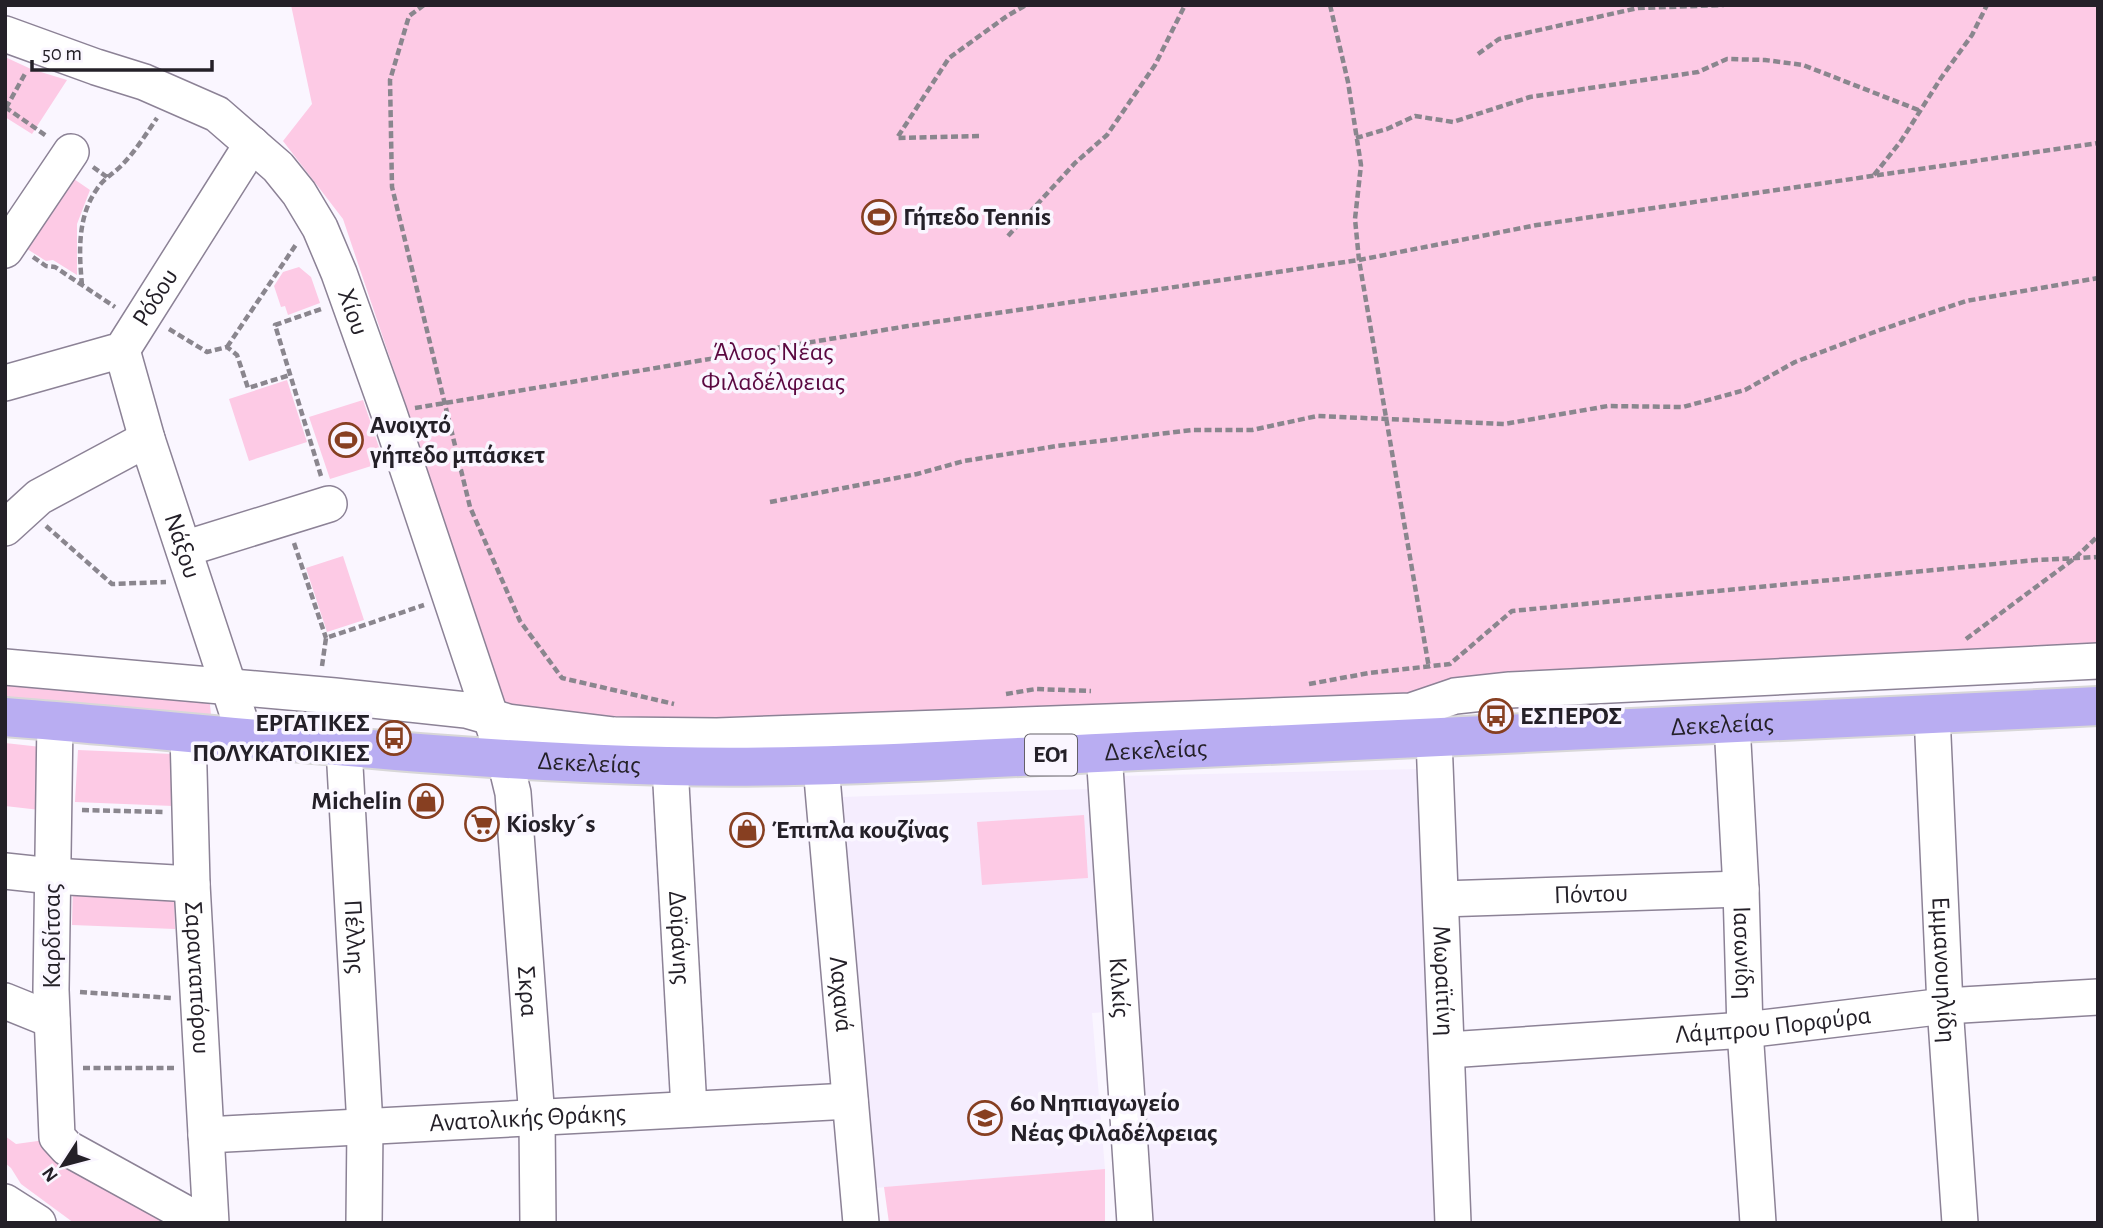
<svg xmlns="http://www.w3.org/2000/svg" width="2103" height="1228" font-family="'Alegreya Sans',sans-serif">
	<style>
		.built { fill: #f5edfe }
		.green { fill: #fdcae5 }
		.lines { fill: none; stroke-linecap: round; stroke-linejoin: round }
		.minor-casing { stroke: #8c8296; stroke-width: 38 }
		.major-casing { stroke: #d8d7d8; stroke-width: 42 }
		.path { stroke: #8a868e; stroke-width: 4.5; stroke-dasharray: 7 3.5; stroke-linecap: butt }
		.minor { stroke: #fff; stroke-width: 35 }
		.major { stroke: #b9adf2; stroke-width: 38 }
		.labels { text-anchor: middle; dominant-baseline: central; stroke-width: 7; stroke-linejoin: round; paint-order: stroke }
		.shield { fill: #faf6ff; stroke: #646068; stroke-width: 2 }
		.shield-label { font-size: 24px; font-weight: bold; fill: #242028 }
		.poi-label { font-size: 26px; font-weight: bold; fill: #242028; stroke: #faf6ff; text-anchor: start }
		.street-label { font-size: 26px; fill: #242028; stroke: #faf6ff }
		.park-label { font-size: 26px; fill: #5a0740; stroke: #faf6ff }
	</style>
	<rect width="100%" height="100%" fill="#faf6ff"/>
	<path class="built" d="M 1419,769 L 1441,1223 L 1149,1223 L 1119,776 Z
		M 1089,789 L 1107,1012 L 1092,1013 L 1105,1169 L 875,1188 L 841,797 Z"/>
	<path class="green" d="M 291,5 L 2098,5 L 2098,653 L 1411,704 L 820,727 L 502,712 L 402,394 L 343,219 L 283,141 L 312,104 Z
		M 5,57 L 31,69 L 67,80 L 32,134 L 5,117 Z
		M 71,177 L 90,190 L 77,224 L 77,275 L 53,260 L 46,261 L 24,247 Z
		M 299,267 L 311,277 L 320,303 L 288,315 L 285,306 L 281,307 L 274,286 L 283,272 Z
		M 287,380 L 307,442 L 249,461 L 229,399 Z
		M 363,400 L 384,462 L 330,479 L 309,417 Z
		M 343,556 L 364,620 L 327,632 L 306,568 Z
		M 5,675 L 209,694 L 211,715 L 206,718 L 5,700 Z
		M 5,743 L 41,747 L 40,810 L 5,806 Z
		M 78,750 L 173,754 L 173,806 L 75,802 Z
		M 1084,815 L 1088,878 L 982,885 L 977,822 Z
		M 73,882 L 174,887 L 175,929 L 72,925 Z
		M 5,1136 L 16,1144 L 45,1140 L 183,1223 L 74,1223 L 21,1184 L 11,1168 L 5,1163 Z
		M 1105,1169 L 1105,1223 L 889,1223 L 884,1187 Z"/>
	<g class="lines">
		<g class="minor-casing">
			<g id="minor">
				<path id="s1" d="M 5,34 L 96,67 L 144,82 L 217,114 L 278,167 L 299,193 L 320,228 L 339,273 L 389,413 L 505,760 L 513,793 L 537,1119 L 538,1223"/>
				<path d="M 5,250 L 71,152"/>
				<path id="s2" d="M 122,350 L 147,439 L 246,739"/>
				<path id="s3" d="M 5,383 L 122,350 L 252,144"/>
				<path d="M 5,528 L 39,497 L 147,439"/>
				<path d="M 184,549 L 329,504"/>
				<path d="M 5,667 L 335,696 L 466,710 L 508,722 L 614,735 L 717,736 L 1411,711 L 1455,696 L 1510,690 L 2098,661"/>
				<path id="s4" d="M 1932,714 L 1945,1006 L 1960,1223"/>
				<path d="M 55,721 L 51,990 L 57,1137 L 67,1148 L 203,1223"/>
				<path id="s5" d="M 1732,724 L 1741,889 L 1745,1030 L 1758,1223"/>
				<path id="s6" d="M 188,733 L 192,884 L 211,1223"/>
				<path id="s7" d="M 1434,739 L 1453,1223"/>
				<path id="s8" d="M 344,748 L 365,1126 L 364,1223"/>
				<path id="s9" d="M 1104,752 L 1135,1223"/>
				<path id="s10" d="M 670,766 L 689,1109"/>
				<path id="s11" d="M 821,766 L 861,1223"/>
				<path d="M 5,871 L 52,876 L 192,884"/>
				<path id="s12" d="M 1441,899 L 1741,889"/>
				<path d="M 5,1001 L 52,1020"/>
				<path id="s13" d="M 1448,1050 L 1745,1030 L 1945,1006 L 2098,997"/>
				<path id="s14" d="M 206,1135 L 850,1101"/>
				<path d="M 5,1202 L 38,1223"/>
			</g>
		</g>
		<g class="major-casing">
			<g id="major">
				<path id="s15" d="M 5,717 C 226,734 445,761 667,766 C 831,770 997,757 1161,750 C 1474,737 1786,722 2098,706"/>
			</g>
		</g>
		<path class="path" d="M 424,5 L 409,16 L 390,80 L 392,187 L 470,507 L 520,621 L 562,678 L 674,704
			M 1330,5 L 1348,82 L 1361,165 L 1355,219 L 1359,260 L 1429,668
			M 1478,54 L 1499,39 L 1638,8 L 1724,5
			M 5,107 L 48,137
			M 6,108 L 26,72
			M 979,136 L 897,138 L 949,58 L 1007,16 L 1026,5
			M 1356,138 L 1387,129 L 1415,116 L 1453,122 L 1530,97 L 1698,72 L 1727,59 L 1765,60 L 1803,65 L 1921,111
			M 93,167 L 107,177
			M 1874,175 L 1901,141 L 1941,78 L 1972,35 L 1987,5
			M 1008,236 L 1075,163 L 1107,135 L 1155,65 L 1185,5
			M 33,257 L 46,266 L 55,267 L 115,307
			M 82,285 C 79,253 77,217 97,189 C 103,179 113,174 121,166 C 135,152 146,134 157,118
			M 169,329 L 207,352 L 227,347 L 237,355 L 248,388 L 290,375
			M 227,347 L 297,243
			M 415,408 L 908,326 L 1359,260 L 1537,225 L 2098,143
			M 321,476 L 275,325 L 321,309
			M 770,502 L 917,474 L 964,461 L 1057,446 L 1192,430 L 1252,430 L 1317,416 L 1504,424 L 1608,406 L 1683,407 L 1745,390 L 1795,362 L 1877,331 L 1966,301 L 2098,278
			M 46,526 L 112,584 L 166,582
			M 294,543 L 326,638
			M 1966,639 L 2075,558 L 2098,536
			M 322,666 L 326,638 L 424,605
			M 1309,684 L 1369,673 L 1450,664 L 1512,611 L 2036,560 L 2098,557
			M 1006,694 L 1036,689 L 1091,691
			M 82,810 L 164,812
			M 80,992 L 172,998
			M 83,1068 L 176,1068"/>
		<use href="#minor" class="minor"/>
		<use href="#major" class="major"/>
	</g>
	<defs>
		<g id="stadium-ring" transform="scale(1.75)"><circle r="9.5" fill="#faf6ff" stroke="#873f21" stroke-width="1.5"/><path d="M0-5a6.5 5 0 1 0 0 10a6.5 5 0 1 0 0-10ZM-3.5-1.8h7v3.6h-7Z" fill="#873f21"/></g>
		<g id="bus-ring" transform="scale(1.75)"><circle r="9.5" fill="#faf6ff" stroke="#873f21" stroke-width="1.5"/><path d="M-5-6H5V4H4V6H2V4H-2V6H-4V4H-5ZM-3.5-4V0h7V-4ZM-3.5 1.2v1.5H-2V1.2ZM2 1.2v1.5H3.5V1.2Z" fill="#873f21"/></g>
		<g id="shop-ring" transform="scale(1.75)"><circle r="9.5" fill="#faf6ff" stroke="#873f21" stroke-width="1.5"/><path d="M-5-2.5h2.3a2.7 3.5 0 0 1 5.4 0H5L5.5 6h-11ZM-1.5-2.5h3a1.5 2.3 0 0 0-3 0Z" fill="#873f21"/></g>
		<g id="supermarket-ring" transform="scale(1.75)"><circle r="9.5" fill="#faf6ff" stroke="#873f21" stroke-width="1.5"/><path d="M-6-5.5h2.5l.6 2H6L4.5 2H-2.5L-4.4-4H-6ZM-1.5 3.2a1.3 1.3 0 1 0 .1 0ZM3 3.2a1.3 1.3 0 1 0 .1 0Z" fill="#873f21"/></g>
		<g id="school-ring" transform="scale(1.75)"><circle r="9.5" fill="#faf6ff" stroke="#873f21" stroke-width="1.5"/><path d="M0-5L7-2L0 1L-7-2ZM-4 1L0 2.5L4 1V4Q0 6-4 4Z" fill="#873f21"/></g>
	</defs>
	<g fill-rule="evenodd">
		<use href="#stadium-ring" x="879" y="217"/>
		<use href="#stadium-ring" x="346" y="440"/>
		<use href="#bus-ring" x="1496" y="716"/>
		<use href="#bus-ring" x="394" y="738"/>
		<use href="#shop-ring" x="426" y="801"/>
		<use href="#supermarket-ring" x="482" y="824"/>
		<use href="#shop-ring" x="747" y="830"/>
		<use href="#school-ring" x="985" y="1118"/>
	</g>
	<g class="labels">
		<rect class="shield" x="1025" y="734.5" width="52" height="41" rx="5"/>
		<g class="shield-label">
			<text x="1051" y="755">ΕΟ1</text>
		</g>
		<g class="poi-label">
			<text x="903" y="217">Γήπεδο Tennis</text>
			<text x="370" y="425">Ανοιχτό<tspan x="370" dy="30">γήπεδο μπάσκετ</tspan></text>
			<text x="1520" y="716">ΕΣΠΕΡΟΣ</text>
			<text x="370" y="723" text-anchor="end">ΕΡΓΑΤΙΚΕΣ<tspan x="370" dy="30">ΠΟΛΥΚΑΤΟΙΚΙΕΣ</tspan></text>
			<text x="402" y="801" text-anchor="end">Michelin</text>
			<text x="506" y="824">Kiosky´s</text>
			<text x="772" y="830">Έπιπλα κουζίνας</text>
			<text x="1010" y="1103">6ο Νηπιαγωγείο<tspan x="1010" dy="30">Νέας Φιλαδέλφειας</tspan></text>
		</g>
		<g class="street-label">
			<text stroke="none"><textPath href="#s3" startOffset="184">Ρόδου</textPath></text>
			<text stroke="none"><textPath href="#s1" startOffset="472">Χίου</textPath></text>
			<text stroke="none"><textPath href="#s2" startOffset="205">Νάξου</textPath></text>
			<text stroke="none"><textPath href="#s15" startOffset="1720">Δεκελείας</textPath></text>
			<text stroke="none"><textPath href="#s15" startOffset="1153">Δεκελείας</textPath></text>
			<text stroke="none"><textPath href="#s15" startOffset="586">Δεκελείας</textPath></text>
			<text stroke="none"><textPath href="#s12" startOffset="150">Πόντου</textPath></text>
			<text transform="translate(52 936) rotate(-90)">Καρδίτσας</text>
			<text stroke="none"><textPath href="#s8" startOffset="189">Πέλλης</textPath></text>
			<text stroke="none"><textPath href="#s10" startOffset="172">Δοϊράνης</textPath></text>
			<text stroke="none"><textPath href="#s5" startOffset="229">Ιασωνίδη</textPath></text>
			<text stroke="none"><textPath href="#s4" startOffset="256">Εμμανουηλίδη</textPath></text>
			<text stroke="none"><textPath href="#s6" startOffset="245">Σαρανταπόρου</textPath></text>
			<text stroke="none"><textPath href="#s7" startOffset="242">Μωραϊτίνη</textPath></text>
			<text stroke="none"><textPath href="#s9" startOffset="236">Κιλκίς</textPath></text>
			<text stroke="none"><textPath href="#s1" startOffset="1178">Σκρα</textPath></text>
			<text stroke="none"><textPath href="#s11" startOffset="229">Λαχανά</textPath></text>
			<text stroke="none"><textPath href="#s13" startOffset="326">Λάμπρου Πορφύρα</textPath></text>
			<text stroke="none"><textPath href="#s14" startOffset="322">Ανατολικής Θράκης</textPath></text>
		</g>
		<g class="park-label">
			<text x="773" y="352">Άλσος Νέας<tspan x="773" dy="30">Φιλαδέλφειας</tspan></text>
		</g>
	</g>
	<rect width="2103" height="1228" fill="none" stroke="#242028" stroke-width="14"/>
	<g transform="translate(63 1165) rotate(234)" stroke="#faf6ff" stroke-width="5" paint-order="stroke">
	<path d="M0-5L12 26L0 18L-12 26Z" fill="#242028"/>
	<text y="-10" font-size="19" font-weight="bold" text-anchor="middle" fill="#242028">N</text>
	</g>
	<path d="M32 60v10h180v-10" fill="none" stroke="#242028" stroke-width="3.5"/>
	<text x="42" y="60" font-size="21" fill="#242028" stroke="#faf6ff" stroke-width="5" paint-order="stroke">50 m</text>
</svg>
